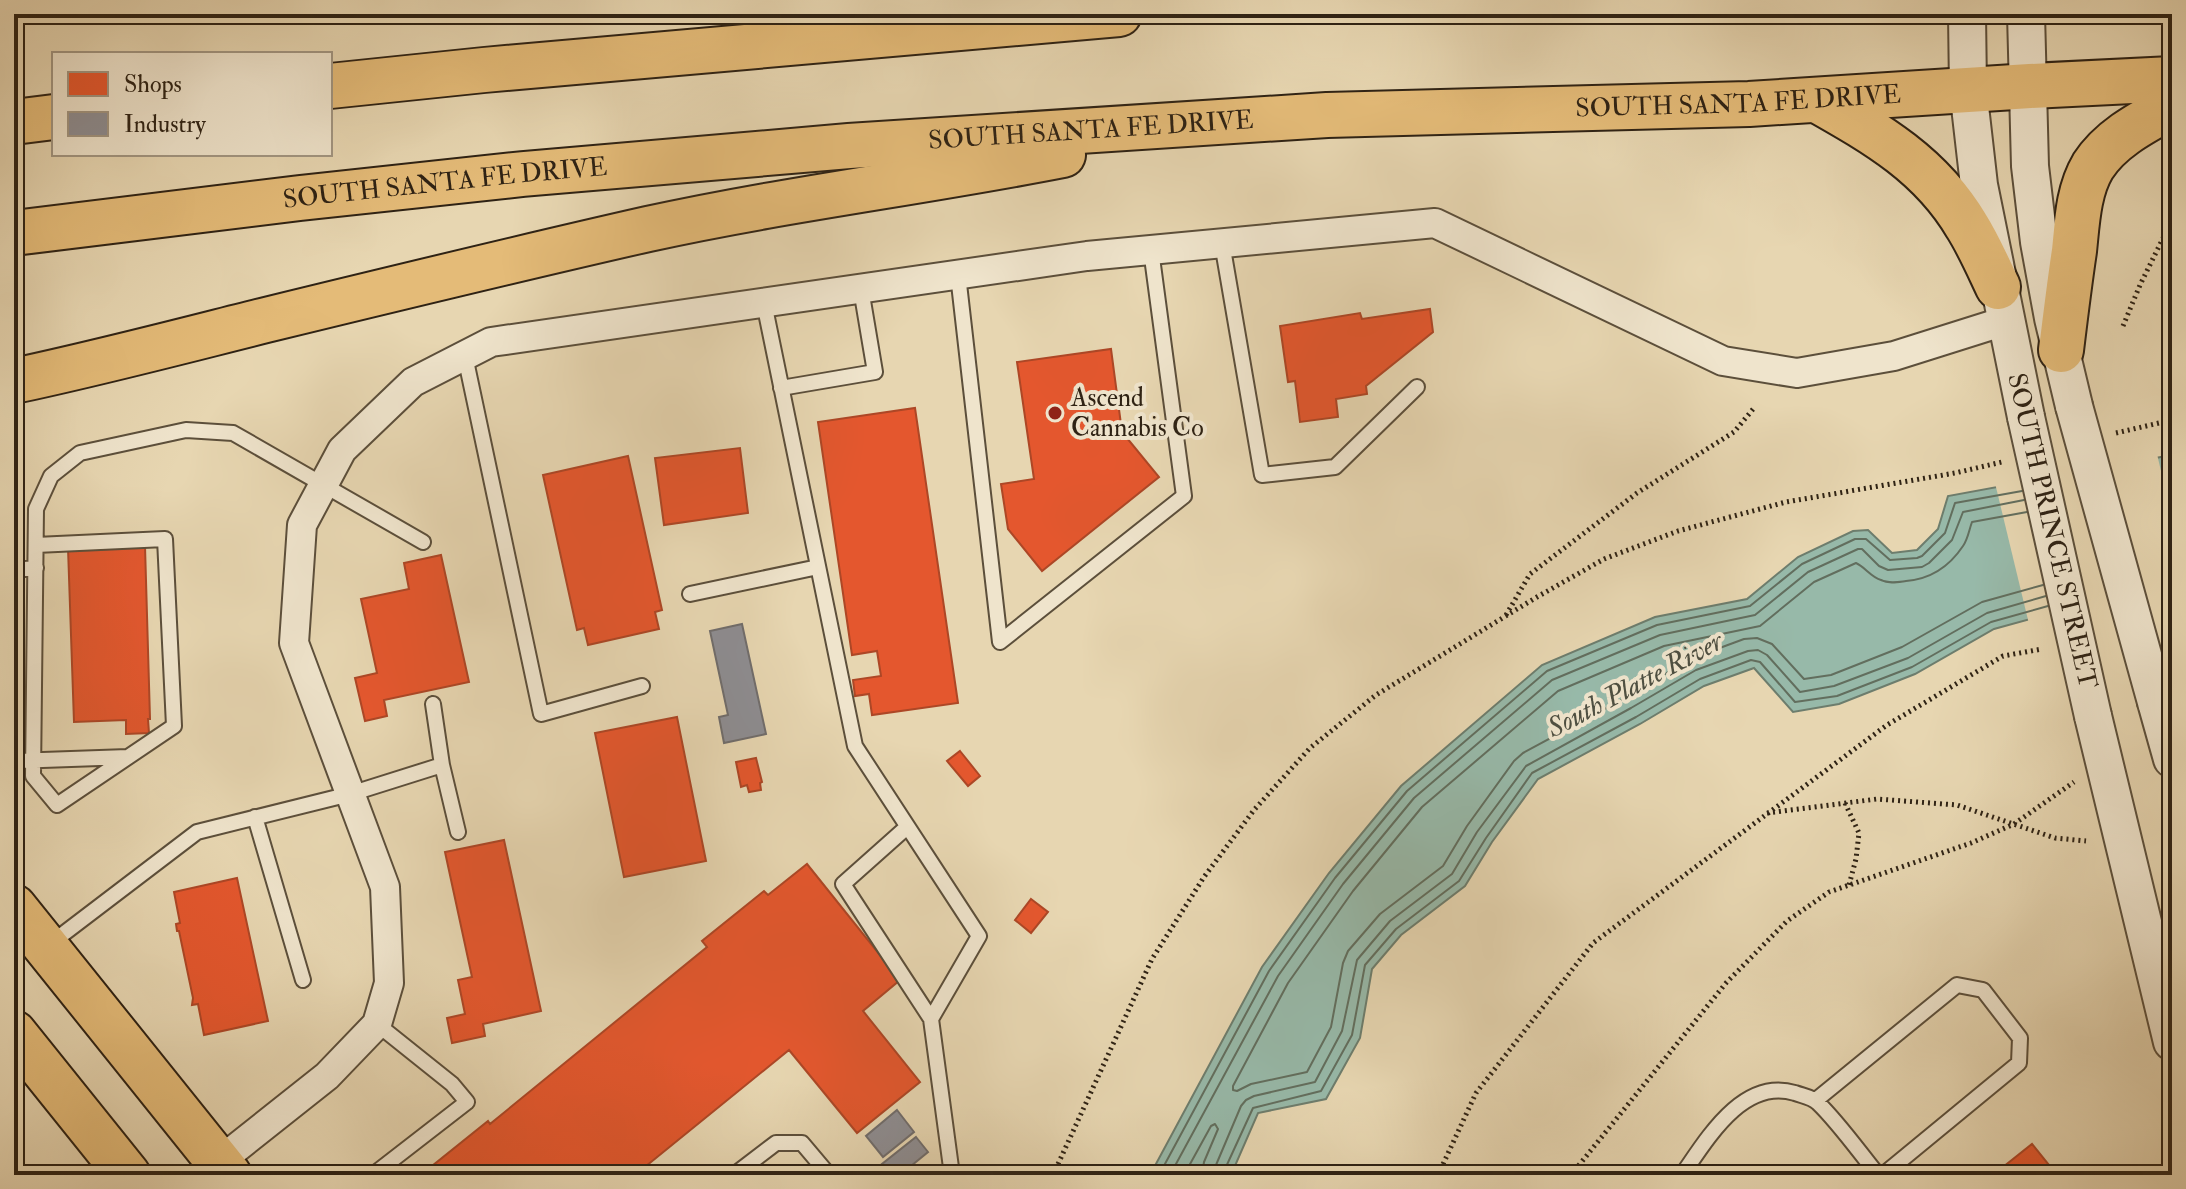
<svg xmlns="http://www.w3.org/2000/svg" width="2186" height="1189" font-family="'IM FELL Double Pica',serif">
	<style>
		.water { fill: #97b9a9; stroke: #6d7d6d; stroke-width: 2 }
		.pier { fill: #e7d6b1 }
		.shops { fill: #e4572e; stroke: #ad4726; stroke-width: 2 }
		.industry { fill: #8d8d92; stroke: #706d6c; stroke-width: 2 }
		.lines { fill: none; stroke-linecap: round; stroke-linejoin: round }
		.shore { stroke: #626e5e; stroke-width: 2 }
		.service-casing { stroke: #5c4f3b; stroke-width: 18 }
		.minor-casing { stroke: #5c4f3b; stroke-width: 32 }
		.tertiary-casing { stroke: #5c4f3b; stroke-width: 40 }
		.primary-casing { stroke: #2e2214; stroke-width: 48 }
		.trunk-casing { stroke: #2e2214; stroke-width: 48 }
		.path { stroke: #2e2214; stroke-width: 5; stroke-dasharray: 2 4; stroke-linecap: butt }
		.service { stroke: #efe4cc; stroke-width: 14 }
		.minor { stroke: #efe4cc; stroke-width: 28 }
		.tertiary { stroke: #efe4cc; stroke-width: 36 }
		.primary { stroke: #e4bb78; stroke-width: 44 }
		.trunk { stroke: #e4bb78; stroke-width: 44 }
		.tertiary-bridge-casing { stroke: #5c4f3b; stroke-width: 40; stroke-linecap: butt }
		.tertiary-bridge { stroke: #efe4cc; stroke-width: 36 }
		.poi-dot { fill: #8f2418; stroke: #efe4cc; stroke-width: 3 }
		.labels { text-anchor: middle; dominant-baseline: central; stroke-width: 8; stroke-linejoin: round; paint-order: stroke }
		.street-label { font-size: 26px; fill: #2e2214; stroke: #efe4cc }
		.poi-label { font-size: 26px; fill: #2e2214; stroke: #efe4cc; text-anchor: start }
		.water-label { font-size: 28px; font-style: italic; fill: #4e4f41; stroke: #efe4cc }
	</style>
	<rect width="100%" height="100%" fill="#e7d6b1"/>
	<filter id="stains"><feTurbulence type="fractalNoise" baseFrequency=".0025" numOctaves="4"/><feColorMatrix values="0 0 0 0 .2 0 0 0 0 .09 0 0 0 0 .02 0 0 0 .5 -.17"/></filter>
	<radialGradient id="worn" r=".72"><stop offset=".6" stop-color="#630" stop-opacity="0"/><stop offset="1" stop-color="#630" stop-opacity=".3"/></radialGradient>
	<path class="water" d="M 2172,455 L 2172,580 L 1994,629 L 1915,674 L 1839,704 L 1793,712 L 1754,668 L 1704,686 L 1640,724 L 1538,779 L 1492,842 L 1465,886 L 1401,935 L 1372,969 L 1360,1038 L 1326,1099 L 1258,1113 L 1231,1175 L 1150,1175 L 1262,967 L 1329,873 L 1401,786 L 1542,665 L 1655,617 L 1747,599 L 1798,557 L 1853,531 L 1868,530 L 1892,553 L 1917,550 L 1938,529 L 1948,496 Z"/>
	<path class="pier" d="M 2157,454 L 2172,518 L 2172,585 L 2029,624 L 1995,483 Z"/>
	<path class="shops" d="M 1430,309 L 1433,332 L 1366,386 L 1367,394 L 1336,399 L 1338,417 L 1300,422 L 1295,381 L 1288,382 L 1280,326 L 1360,313 L 1362,319 Z
		M 1111,349 L 1122,432 L 1159,477 L 1042,571 L 1008,529 L 1001,484 L 1034,479 L 1017,362 Z
		M 915,408 L 958,703 L 872,715 L 869,694 L 855,696 L 853,680 L 881,676 L 877,651 L 852,655 L 818,422 Z
		M 740,448 L 748,513 L 664,525 L 655,458 Z
		M 628,456 L 662,610 L 655,612 L 659,629 L 588,645 L 584,628 L 577,630 L 543,475 Z
		M 145,546 L 150,719 L 148,719 L 149,733 L 126,734 L 126,720 L 74,722 L 68,548 Z
		M 441,555 L 469,682 L 384,700 L 387,716 L 365,721 L 355,678 L 377,673 L 361,599 L 409,589 L 404,563 Z
		M 677,717 L 706,861 L 624,877 L 595,733 Z
		M 960,751 L 980,776 L 968,786 L 947,761 Z
		M 756,758 L 762,782 L 760,783 L 761,790 L 749,792 L 747,785 L 741,787 L 736,762 Z
		M 504,840 L 541,1011 L 483,1024 L 485,1036 L 452,1043 L 447,1018 L 465,1014 L 458,980 L 472,977 L 445,852 Z
		M 807,864 L 900,980 L 863,1011 L 920,1082 L 857,1133 L 789,1050 L 635,1175 L 439,1175 L 432,1166 L 488,1121 L 490,1124 L 707,947 L 702,941 L 764,891 L 768,895 Z
		M 237,878 L 268,1021 L 204,1035 L 198,1004 L 192,1005 L 193,998 L 179,931 L 177,931 L 176,924 L 180,923 L 174,892 Z
		M 1031,899 L 1048,912 L 1031,933 L 1015,920 Z
		M 2032,1144 L 2057,1175 L 1993,1175 Z"/>
	<path class="industry" d="M 742,624 L 766,734 L 724,743 L 719,717 L 728,715 L 710,631 Z
		M 897,1110 L 914,1132 L 883,1157 L 866,1136 Z
		M 916,1137 L 928,1152 L 900,1175 L 891,1175 L 882,1164 Z"/>
	<g class="lines">
		<path class="shore" d="M 2027,512 L 1972,522 C 1969,530 1968,539 1963,546 C 1949,567 1931,579 1906,581 C 1898,582 1889,584 1881,580 C 1871,577 1865,567 1856,563 L 1814,582 L 1760,626 L 1664,646 L 1558,691 L 1422,807 L 1353,891 L 1288,983 L 1233,1086 L 1233,1090 L 1237,1091 L 1251,1084 L 1307,1072 L 1331,1027 L 1343,963 L 1348,951 L 1380,914 L 1443,866 L 1467,826 L 1514,761 L 1523,753 L 1625,698 L 1690,659 L 1744,639 L 1757,638 L 1772,644 L 1804,679 L 1831,675 L 1902,647 L 1982,602 L 2043,585
			M 1159,1175 L 1269,971 L 1335,878 L 1407,791 L 1547,671 L 1657,625 L 1750,606 L 1802,564 L 1855,539 L 1866,539 L 1890,560 L 1917,558 L 1922,556 L 1945,533 L 1955,503 L 2022,491
			M 1170,1175 L 1278,976 L 1343,884 L 1414,798 L 1552,680 L 1660,635 L 1755,615 L 1808,572 L 1858,549 L 1862,549 L 1879,566 L 1888,570 L 1922,567 L 1929,563 L 1952,540 L 1963,512 L 2024,500
			M 1184,1175 L 1211,1126 L 1215,1124 L 1218,1129 L 1204,1162 L 1202,1175
			M 1214,1175 L 1216,1165 L 1241,1106 L 1246,1100 L 1254,1096 L 1315,1082 L 1342,1031 L 1357,960 L 1390,921 L 1452,874 L 1477,832 L 1526,766 L 1631,708 L 1696,670 L 1748,651 L 1758,650 L 1767,655 L 1800,692 L 1834,686 L 1908,658 L 1987,613 L 2046,596
			M 1225,1175 L 1225,1169 L 1253,1108 L 1321,1091 L 1352,1035 L 1365,965 L 1396,929 L 1459,881 L 1486,838 L 1532,773 L 1636,717 L 1700,679 L 1751,660 L 1760,662 L 1795,702 L 1837,696 L 1912,667 L 1991,622 L 2048,606"/>
		<g class="service-casing">
			<path id="service" d="M 1222,243 L 1262,475 L 1335,467 L 1417,387
				M 958,275 L 1000,642 L 1184,496 L 1151,250
				M 764,303 L 855,746 L 979,936 L 931,1019 L 952,1175
				M 465,356 L 541,714 L 642,686
				M 781,388 L 875,372 L 861,289
				M 36,545 L 165,539 L 174,726 L 57,805 L 33,776 L 36,509 L 51,476 L 80,453 L 186,430 L 233,433 L 423,542
				M 14,570 L 36,568
				M 690,594 L 818,567
				M 433,704 L 442,765 L 458,832
				M 14,761 L 128,757
				M 255,817 L 303,980
				M 907,827 L 843,884 L 931,1019
				M 50,944 L 197,832 L 350,794 L 442,765
				M 377,1024 L 452,1084 L 467,1102 L 378,1171 L 380,1175
				M 1816,1100 L 1957,985 L 1983,990 L 2020,1038 L 2019,1063 L 1883,1175
				M 734,1175 L 776,1143 L 802,1143 L 829,1175
				M 1682,1175 C 1707,1139 1743,1077 1795,1093 C 1803,1096 1812,1097 1818,1103 C 1838,1122 1860,1153 1878,1175"/>
		</g>
		<g class="minor-casing">
			<path id="minor" d="M 206,1172 L 327,1076 L 377,1024 L 389,983 L 385,887 L 294,643 L 302,525 L 342,450 L 413,382 L 491,342 L 1087,256 L 1435,223 L 1723,361 L 1797,373 L 1894,356 L 2005,321"/>
		</g>
		<g class="tertiary-casing">
			<path id="tertiary" d="M 1967,14 L 1968,89 L 1979,185 L 2026,417
				M 2026,14 L 2030,166 L 2039,242 L 2053,318 L 2074,406
				M 2156,702 L 2172,759
				M 2093,716 L 2172,1042"/>
		</g>
		<g class="primary-casing">
			<path id="primary" d="M 14,907 L 229,1175
				M 14,1033 L 128,1175"/>
		</g>
		<g class="trunk-casing">
			<g id="trunk">
				<path d="M 330,86 L 484,70 L 1119,14"/>
				<path d="M 1817,100 C 1877,134 1931,165 1967,226 C 1979,245 1988,266 1998,287"/>
				<path d="M 14,122 L 54,117"/>
				<path id="s1" d="M 14,233 L 300,198 L 523,174 L 849,146 L 1327,115 L 1749,104 L 2030,86 L 2172,79"/>
				<path d="M 2061,350 C 2065,317 2069,284 2074,251 C 2077,223 2078,191 2093,166 C 2111,138 2143,122 2172,106"/>
				<path d="M 14,381 C 99,363 182,341 266,320 C 393,289 520,258 648,229 C 785,199 925,182 1063,155"/>
			</g>
		</g>
		<path class="path" d="M 2123,326 L 2140,285 L 2172,220
			M 2116,433 L 2172,420
			M 1506,615 L 1530,574 L 1637,493 L 1734,432 L 1754,408
			M 1845,803 L 1859,833 L 1856,859 L 1849,885
			M 1767,813 L 1877,799 L 1957,805 L 2055,838 L 2086,841
			M 1053,1175 L 1152,959 L 1204,877 L 1254,810 L 1310,748 L 1376,695 L 1537,597 L 1604,559 L 1678,531 L 1786,502 L 1955,473 L 2002,462
			M 1438,1175 L 1476,1093 L 1593,943 L 1887,725 L 2003,656 L 2042,649
			M 1571,1175 L 1726,983 L 1787,921 L 1829,892 L 1971,843 L 2014,824 L 2074,782"/>
		<use href="#service" class="service"/>
		<use href="#minor" class="minor"/>
		<use href="#tertiary" class="tertiary"/>
		<use href="#primary" class="primary"/>
		<use href="#trunk" class="trunk"/>
		<g class="tertiary-bridge-casing">
			<path id="tertiary-bridge" d="M 2074,406 L 2156,702
				M 2026,417 L 2093,716"/>
		</g>
		<use href="#tertiary-bridge" class="tertiary-bridge"/>
	</g>
	<circle class="poi-dot" cx="1055" cy="413" r="8"/>
	<g class="labels">
		<g class="street-label">
			<text stroke="none"><textPath href="#s1" startOffset="1730">SOUTH SANTA FE DRIVE</textPath></text>
			<text stroke="none"><textPath href="#s1" startOffset="1082">SOUTH SANTA FE DRIVE</textPath></text>
			<text stroke="none"><textPath href="#s1" startOffset="434">SOUTH SANTA FE DRIVE</textPath></text>
			<text transform="translate(2052 531) rotate(77)">SOUTH PRINCE STREET</text>
		</g>
		<g class="poi-label">
			<text x="1071" y="398">Ascend<tspan x="1071" dy="30">Cannabis Co</tspan></text>
		</g>
		<g class="water-label">
			<text transform="translate(1635 685) rotate(-28)">South Platte River</text>
		</g>
	</g>
	<rect width="2186" height="1189" fill="none" stroke="#e7d6b1" stroke-width="48"/>
	<rect x="16" y="16" width="2154" height="1157" fill="none" stroke="#2e2214" stroke-width="4"/>
	<rect x="24" y="24" width="2138" height="1141" fill="none" stroke="#2e2214" stroke-width="2"/>
	<rect x="52" y="52" width="280" height="104" fill="#efe4cc" stroke="#a29682" stroke-width="2"/>
	<rect x="68" y="72" width="40" height="24" fill="#e4572e" stroke="#a29682" stroke-width="2"/>
	<text x="124" y="92" font-size="24" fill="#2e2214">Shops</text>
	<rect x="68" y="112" width="40" height="24" fill="#8d8d92" stroke="#a29682" stroke-width="2"/>
	<text x="124" y="132" font-size="24" fill="#2e2214">Industry</text>
	<rect width="100%" height="100%" filter="url(#stains)"/>
	<rect width="100%" height="100%" fill="url(#worn)"/>
</svg>
